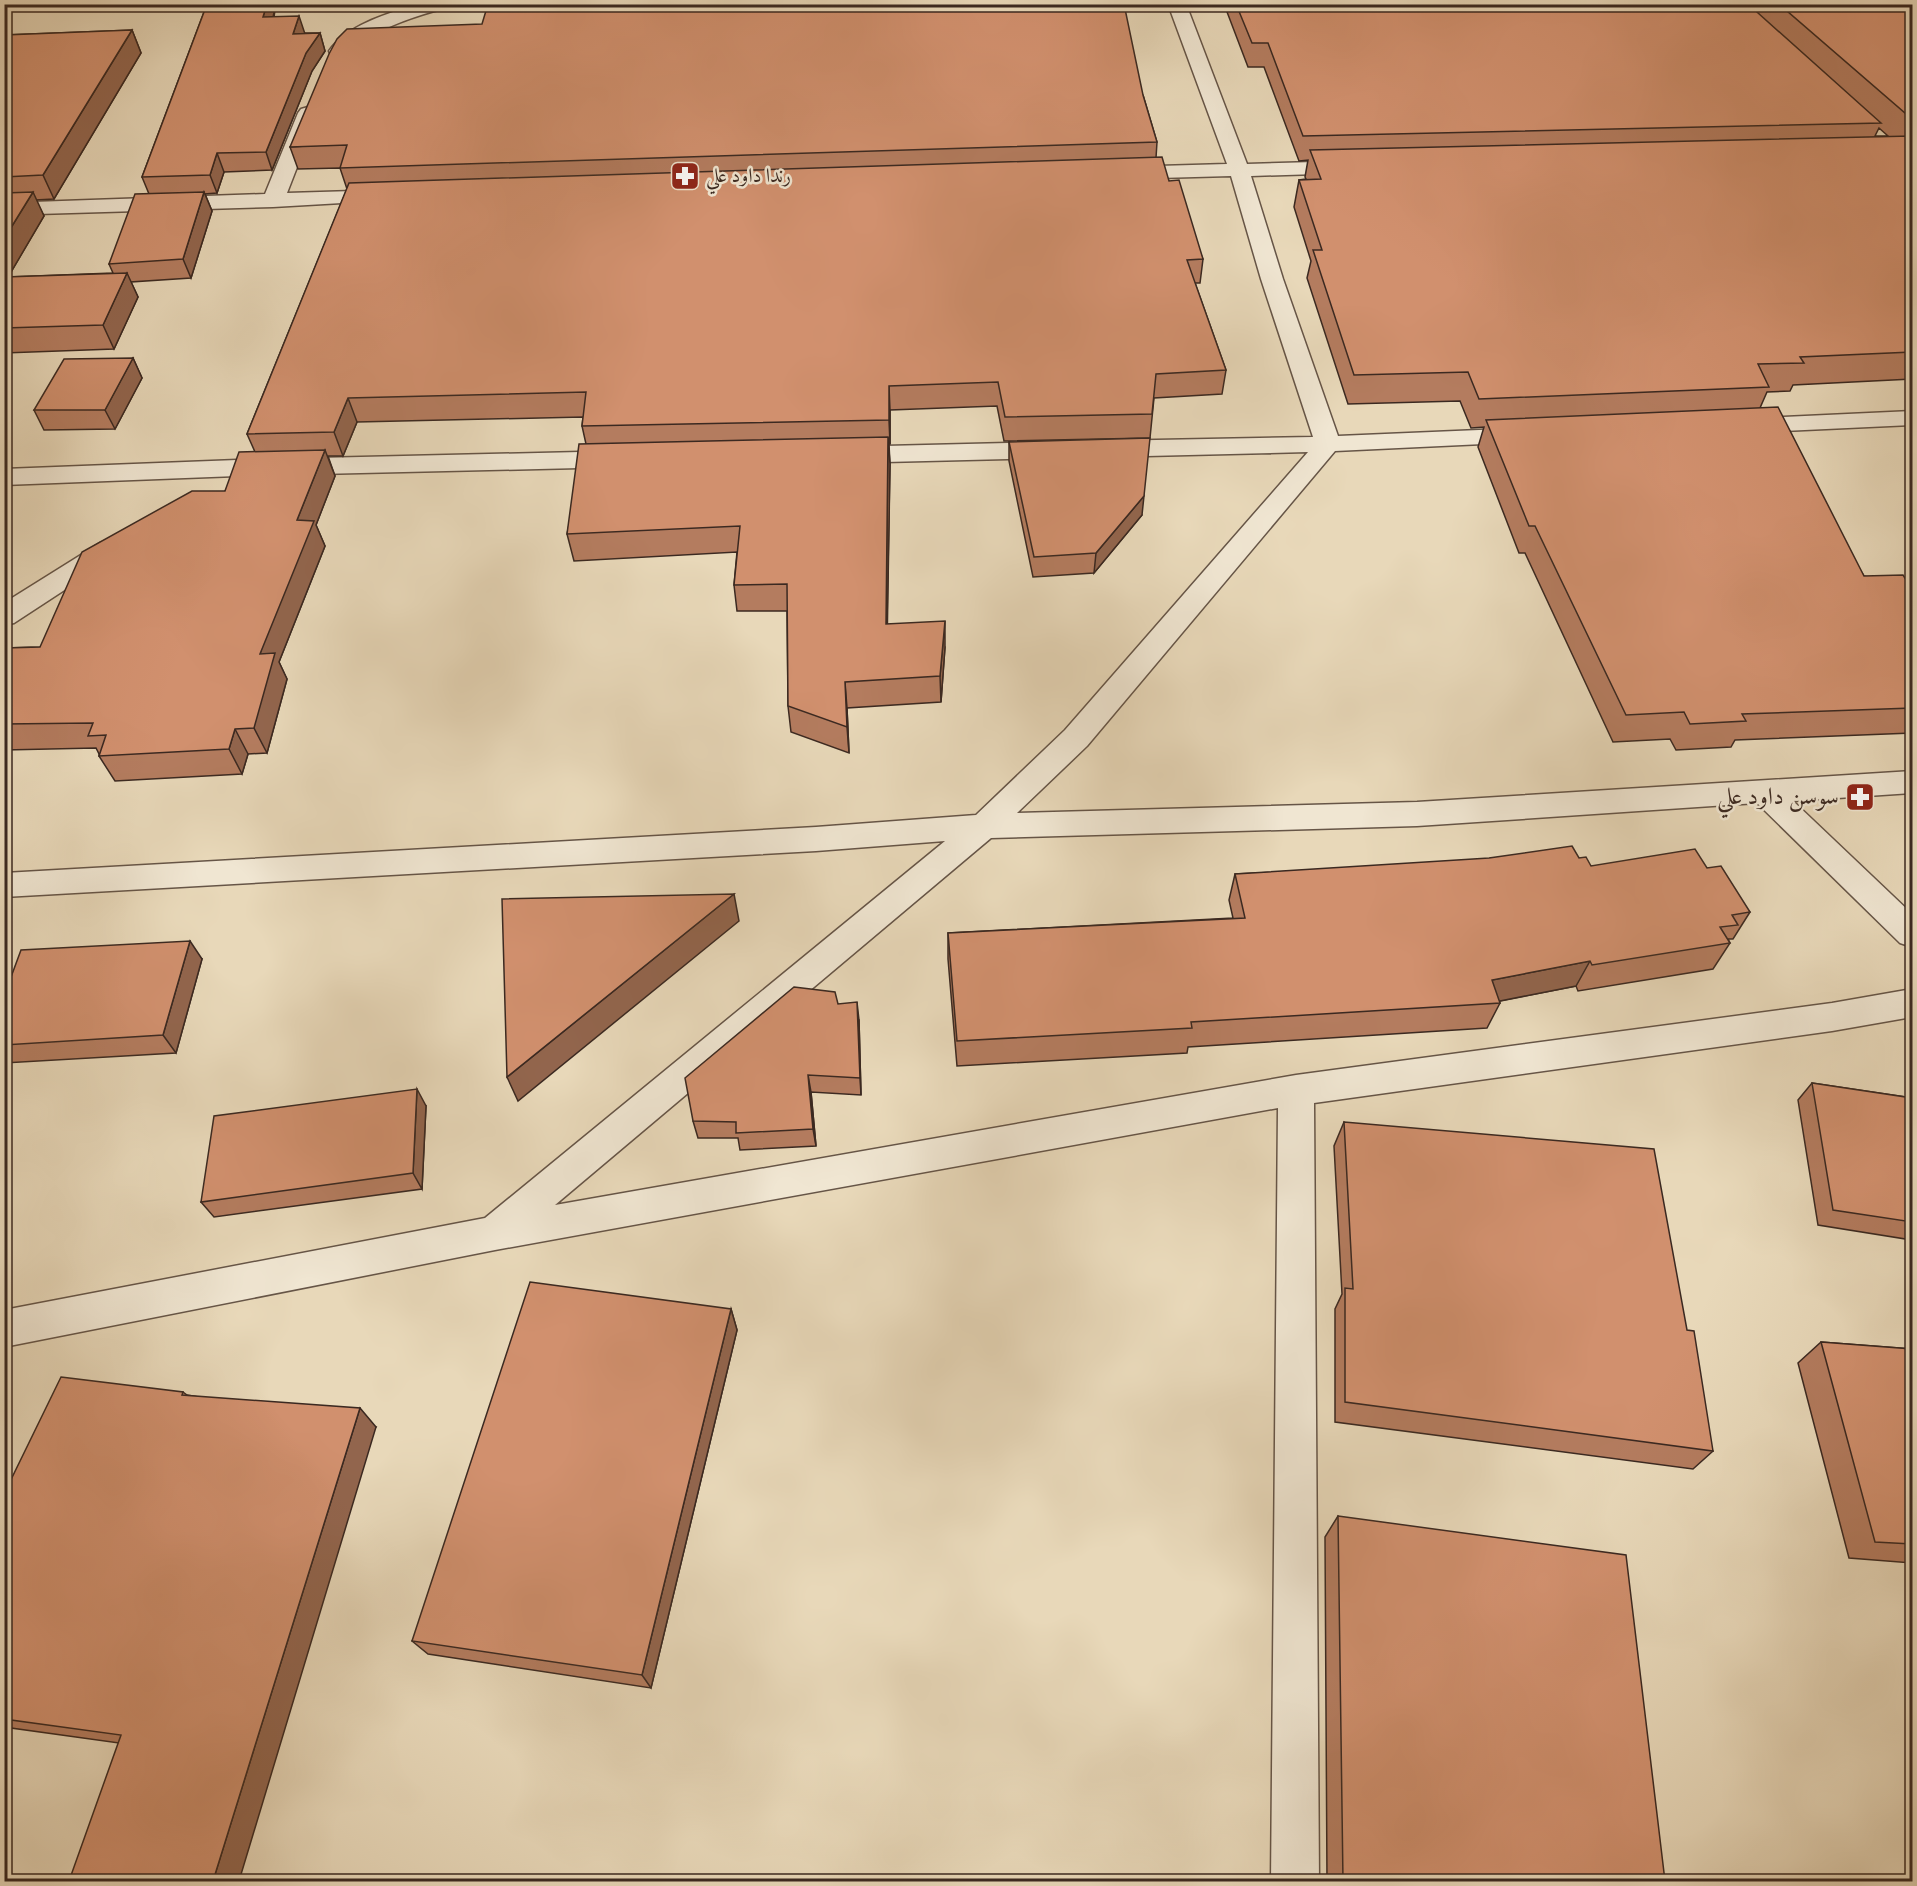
<svg xmlns="http://www.w3.org/2000/svg" width="1917" height="1886" font-family="'Libre Bodoni',Amiri,serif">
	<style>
		.lines { fill: none; stroke-linecap: round; stroke-linejoin: round }
		.street-casing { stroke: #665547; stroke-width: 3 }
		.street { fill: #f0e6d2; fill-rule: evenodd }
		.wall { fill: #b47c5f; stroke: #3b2921; stroke-width: 1.5; fill-rule: evenodd }
		.shaded-wall { fill: #92654d; stroke: #3b2921; stroke-width: 1.5 }
		.building { fill: #d1906e; stroke: #3b2921; stroke-width: 1.5 }
		.labels { text-anchor: middle; dominant-baseline: central; stroke-width: 5; stroke-linejoin: round; paint-order: stroke }
		.far-poi-label { font-size: 20px; fill: #3b2921; stroke: #f0e6d2; text-anchor: start }
		.poi-label { font-size: 24px; fill: #3b2921; stroke: #f0e6d2; text-anchor: end }
	</style>
	<rect width="100%" height="100%" fill="#e8d8b9"/>
	<filter id="stains"><feTurbulence type="fractalNoise" baseFrequency=".00333" numOctaves="4"/><feColorMatrix values="0 0 0 0 .2 0 0 0 0 .09 0 0 0 0 .02 0 0 0 .5 -.17"/></filter>
	<radialGradient id="worn" r=".72"><stop offset=".6" stop-color="#630" stop-opacity="0"/><stop offset="1" stop-color="#630" stop-opacity=".3"/></radialGradient>
	<g class="lines">
		<g class="street-casing">
			<path id="street" d="M 418,4 L 449,4 L 446,8 C 418,15 389,25 363,40 C 352,47 346,58 331,55 L 329,51 C 347,25 389,13 418,4 Z
				M 1168,4 L 1186,4 L 1247,164 L 1350,161 L 1357,163 L 1360,167 L 1357,171 L 1350,173 L 1251,176 L 1283,279 L 1338,436 L 1527,428 L 1536,430 L 1539,435 L 1536,440 L 1527,442 L 1335,451 L 1087,746 L 1017,813 L 1417,802 L 1912,771 L 1912,793 L 1793,801 L 1912,914 L 1912,947 L 1900,943 L 1757,803 L 1417,826 L 991,838 L 555,1205 L 1296,1075 L 1832,1003 L 1912,989 L 1912,1017 L 1832,1031 L 1314,1103 L 1319,1882 L 1271,1882 L 1278,1108 L 495,1250 L 4,1347 L 4,1310 L 485,1218 L 945,841 L 816,851 L 4,897 L 4,873 L 816,827 L 976,815 L 1065,730 L 1308,452 L 1105,457 L 1096,454 L 1092,449 L 1096,444 L 1105,441 L 1313,437 L 1261,279 L 1231,176 L 1123,179 L 1116,177 L 1113,173 L 1116,169 L 1123,167 L 1227,164 Z
				M 308,107 L 315,109 L 318,113 L 287,193 L 387,190 L 394,192 L 397,196 L 394,200 L 273,207 L 4,215 L 4,203 L 265,194 L 298,113 L 301,109 Z
				M 1912,411 L 1912,425 L 1740,433 L 1731,431 L 1728,426 L 1731,421 L 1740,419 Z
				M 1053,442 L 1062,445 L 1066,450 L 1062,455 L 1053,458 L 844,463 L 835,460 L 831,455 L 835,450 L 844,447 Z
				M 621,451 L 630,454 L 634,459 L 630,464 L 621,467 L 237,476 L 4,485 L 4,469 L 237,460 Z
				M 109,540 L 118,543 L 122,549 L 118,555 L 14,623 L 4,625 L 4,603 L 100,543 Z"/>
		</g>
		<use href="#street" class="street"/>
	</g>
	<path class="wall" d="M 207,4 L 276,4 L 274,17 L 305,33 L 320,33 L 325,51 L 312,71 L 272,170 L 224,172 L 217,193 L 205,194 L 212,211 L 191,278 L 131,282 L 138,297 L 114,349 L 4,353 L 4,35 L 132,30 L 141,53 L 54,199 L 36,200 L 44,216 L 8,277 L 113,273 L 109,264 L 149,194 L 142,177 Z
		M 1224,4 L 1905,4 L 1912,12 L 1912,379 L 1793,385 L 1790,391 L 1767,392 L 1760,408 L 1864,576 L 1912,589 L 1912,733 L 1735,740 L 1731,747 L 1676,750 L 1670,739 L 1613,742 L 1525,553 L 1519,553 L 1478,447 L 1484,427 L 1471,428 L 1460,401 L 1348,404 L 1307,278 L 1311,261 L 1294,207 L 1299,180 L 1306,179 L 1305,177 L 1308,160 L 1299,161 L 1264,67 L 1248,67 ZM 1879,128 L 1888,136 L 1875,136 Z
		M 1143,95 L 1157,142 L 1156,158 L 1169,181 L 1203,259 L 1200,283 L 1195,283 L 1226,370 L 1222,394 L 1154,398 L 1150,438 L 1004,441 L 997,406 L 890,410 L 890,444 L 889,444 L 890,464 L 887,624 L 945,647 L 941,702 L 847,708 L 849,753 L 791,732 L 788,706 L 787,611 L 737,611 L 734,585 L 737,552 L 574,561 L 567,534 L 586,444 L 582,426 L 583,417 L 357,422 L 343,456 L 328,456 L 335,476 L 316,525 L 325,546 L 279,662 L 287,679 L 267,753 L 248,754 L 242,774 L 115,781 L 99,756 L 99,754 L 96,748 L 4,750 L 4,648 L 40,647 L 225,491 L 255,452 L 247,434 L 347,189 L 340,168 L 298,169 L 290,147 Z
		M 133,358 L 142,378 L 115,429 L 44,430 L 34,410 Z
		M 1009,442 L 1142,515 L 1094,573 L 1033,577 L 1009,461 Z
		M 1579,858 L 1591,866 L 1707,868 L 1750,912 L 1733,939 L 1728,939 L 1730,943 L 1713,969 L 1578,991 L 1576,986 L 1499,1001 L 1500,1003 L 1487,1028 L 1188,1047 L 1187,1053 L 957,1066 L 948,959 L 948,933 L 1233,918 L 1229,900 L 1235,874 Z
		M 202,959 L 176,1053 L 4,1063 L 4,996 Z
		M 838,1004 L 859,1020 L 861,1095 L 811,1092 L 816,1146 L 740,1150 L 738,1138 L 698,1138 L 693,1121 Z
		M 1812,1083 L 1912,1098 L 1912,1240 L 1818,1225 L 1798,1100 Z
		M 426,1106 L 422,1189 L 214,1217 L 201,1202 Z
		M 1344,1122 L 1713,1451 L 1693,1469 L 1335,1422 L 1335,1309 L 1342,1294 L 1334,1146 Z
		M 731,1309 L 737,1330 L 651,1688 L 428,1654 L 412,1641 Z
		M 1821,1342 L 1912,1349 L 1912,1563 L 1849,1558 L 1798,1363 Z
		M 183,1392 L 187,1395 L 376,1427 L 119,1743 L 4,1727 L 4,1494 Z
		M 1338,1516 L 1665,1881 L 1327,1881 L 1325,1537 Z"/>
	<path class="shaded-wall" d="M 267,4 L 276,4 L 269,35 L 263,17 Z
		M 299,16 L 305,34 L 293,34 Z
		M 132,30 L 141,53 L 54,199 L 43,175 Z
		M 320,33 L 325,51 L 312,71 L 272,170 L 266,152 L 306,53 Z
		M 217,153 L 224,172 L 217,193 L 210,175 Z
		M 33,192 L 44,216 L 4,284 L 4,239 Z
		M 204,192 L 212,211 L 191,278 L 183,259 Z
		M 127,273 L 138,297 L 114,349 L 103,325 Z
		M 133,358 L 142,378 L 115,429 L 105,410 Z
		M 889,386 L 890,410 L 890,444 L 889,420 Z
		M 348,398 L 357,422 L 343,456 L 334,432 Z
		M 888,437 L 890,464 L 887,650 L 886,624 Z
		M 325,450 L 335,476 L 316,525 L 325,546 L 279,662 L 287,679 L 267,753 L 254,728 L 260,654 L 297,520 Z
		M 1144,496 L 1142,515 L 1094,573 L 1096,553 Z
		M 945,621 L 945,647 L 941,702 L 940,676 Z
		M 845,682 L 847,708 L 849,753 L 847,727 Z
		M 235,729 L 248,754 L 242,774 L 229,749 Z
		M 734,894 L 739,921 L 518,1101 L 507,1077 Z
		M 190,941 L 202,959 L 176,1053 L 163,1035 Z
		M 1590,961 L 1576,986 L 1490,1003 L 1492,980 Z
		M 857,1002 L 859,1020 L 861,1095 L 860,1078 Z
		M 808,1075 L 811,1092 L 816,1146 L 813,1129 Z
		M 417,1089 L 426,1106 L 422,1189 L 413,1173 Z
		M 731,1309 L 737,1330 L 651,1688 L 642,1675 Z
		M 360,1408 L 376,1427 L 239,1881 L 213,1881 Z"/>
	<path class="building" d="M 207,4 L 267,4 L 263,17 L 299,16 L 293,34 L 320,33 L 306,53 L 266,152 L 217,153 L 210,175 L 142,177 Z
		M 488,4 L 1124,4 L 1143,95 L 1157,142 L 340,168 L 347,145 L 290,147 L 329,54 L 337,39 L 347,29 L 482,24 Z
		M 1236,4 L 1748,4 L 1881,123 L 1303,136 L 1268,43 L 1252,43 Z
		M 1779,4 L 1905,4 L 1912,12 L 1912,119 Z
		M 132,30 L 43,175 L 4,177 L 4,35 Z
		M 1912,136 L 1912,352 L 1800,357 L 1804,363 L 1758,364 L 1769,387 L 1479,399 L 1468,372 L 1354,375 L 1313,250 L 1322,250 L 1299,180 L 1321,179 L 1310,150 Z
		M 1162,157 L 1169,181 L 1179,180 L 1203,259 L 1187,260 L 1226,370 L 1156,374 L 1152,414 L 1005,417 L 998,382 L 889,386 L 889,420 L 582,426 L 586,392 L 348,398 L 334,432 L 247,434 L 349,183 Z
		M 33,192 L 4,239 L 4,193 Z
		M 204,192 L 183,259 L 109,264 L 135,194 Z
		M 127,273 L 103,325 L 4,328 L 4,277 Z
		M 133,358 L 105,410 L 34,410 L 64,359 Z
		M 1778,407 L 1864,576 L 1903,575 L 1912,589 L 1912,708 L 1742,714 L 1746,721 L 1690,724 L 1684,712 L 1626,715 L 1535,526 L 1529,526 L 1486,420 Z
		M 888,437 L 886,624 L 945,621 L 940,676 L 845,682 L 847,727 L 788,706 L 787,584 L 734,585 L 740,526 L 567,534 L 579,444 Z
		M 1150,438 L 1144,496 L 1096,553 L 1034,557 L 1009,442 Z
		M 325,450 L 297,520 L 314,521 L 260,654 L 275,653 L 254,728 L 235,729 L 229,749 L 99,756 L 106,735 L 88,736 L 93,723 L 4,724 L 4,648 L 40,647 L 82,552 L 192,491 L 225,491 L 239,452 Z
		M 1572,846 L 1579,858 L 1586,857 L 1591,866 L 1695,849 L 1707,868 L 1721,866 L 1750,912 L 1732,915 L 1738,925 L 1720,927 L 1730,943 L 1592,965 L 1590,961 L 1492,980 L 1500,1003 L 1191,1022 L 1192,1028 L 957,1041 L 948,933 L 1245,918 L 1235,874 L 1489,858 Z
		M 734,894 L 507,1077 L 502,899 Z
		M 190,941 L 163,1035 L 4,1045 L 4,996 L 21,950 Z
		M 794,987 L 835,992 L 838,1004 L 857,1002 L 860,1078 L 808,1075 L 813,1129 L 736,1133 L 736,1122 L 693,1121 L 685,1078 Z
		M 1812,1083 L 1912,1098 L 1912,1222 L 1833,1210 Z
		M 417,1089 L 413,1173 L 201,1202 L 214,1116 Z
		M 1344,1122 L 1654,1149 L 1687,1330 L 1694,1331 L 1713,1451 L 1345,1402 L 1345,1288 L 1353,1289 Z
		M 530,1282 L 731,1309 L 642,1675 L 412,1641 Z
		M 1821,1342 L 1912,1349 L 1912,1544 L 1875,1542 Z
		M 61,1377 L 183,1392 L 182,1395 L 360,1408 L 213,1881 L 69,1881 L 121,1735 L 4,1719 L 4,1494 Z
		M 1338,1516 L 1626,1555 L 1665,1881 L 1343,1881 Z"/>
	<defs>
		<g id="pharmacy-square" transform="scale(1.5)"><rect x="-9" y="-9" width="18" height="18" rx="4" fill="#8f2418" stroke="#f0e6d2"/><path d="M-2-6h4v4h4v4h-4v4h-4v-4h-4v-4h4Z" fill="#fff"/></g>
	</defs>
	<g fill-rule="evenodd">
		<use href="#pharmacy-square" x="685" y="176"/>
		<use href="#pharmacy-square" x="1860" y="797"/>
	</g>
	<g class="labels">
		<g class="far-poi-label">
			<text x="706" y="176">رندا داود علي</text>
		</g>
		<g class="poi-label">
			<text x="1839" y="797">سوسن داود علي</text>
		</g>
	</g>
	<rect width="1917" height="1886" fill="none" stroke="#e8d8b9" stroke-width="24"/>
	<rect x="6" y="6" width="1905" height="1874" fill="none" stroke="#3b2921" stroke-width="3"/>
	<rect x="12" y="12" width="1893" height="1862" fill="none" stroke="#3b2921" stroke-width="1.5"/>
	<rect width="100%" height="100%" filter="url(#stains)"/>
	<rect width="100%" height="100%" fill="url(#worn)"/>
</svg>
